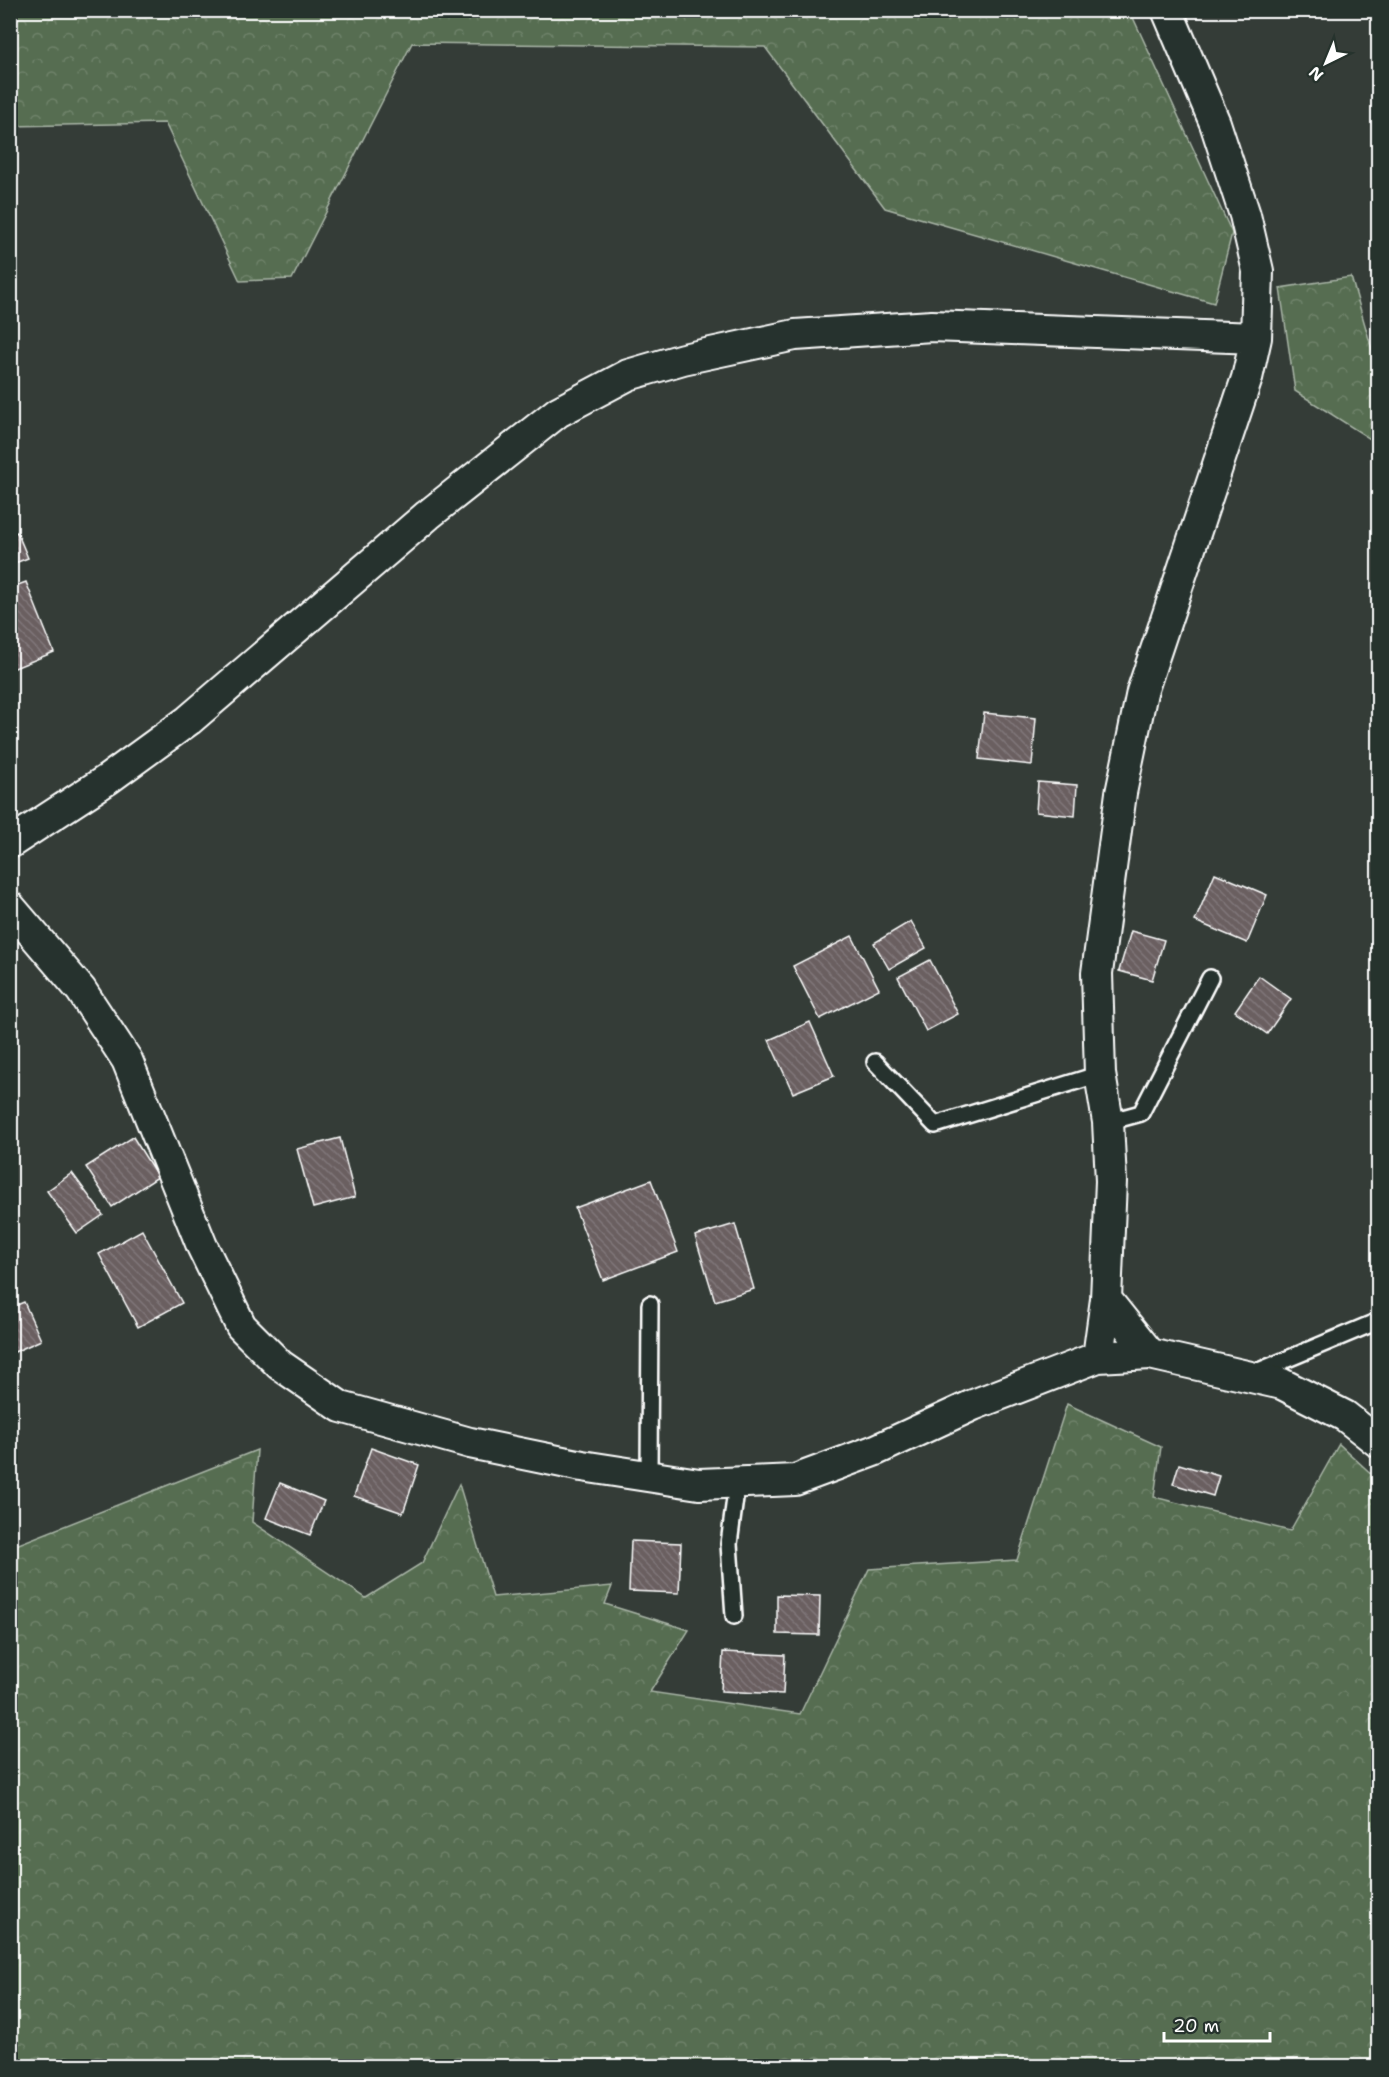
<svg xmlns="http://www.w3.org/2000/svg" width="1389" height="2077" font-family="'Shantell Sans',sans-serif">
	<style>
		.forest { fill: url(#forest-crowns); stroke: #aab6a8; stroke-width: 1.5 }
		.building { fill: url(#building-back-hatch); stroke: #fff; stroke-width: 1.5 }
		.lines { fill: none; stroke-linecap: round; stroke-linejoin: round }
		.service-casing { stroke: #fff; stroke-width: 20 }
		.minor-casing { stroke: #fff; stroke-width: 34 }
		.service { stroke: #26332d; stroke-width: 15 }
		.minor { stroke: #26332d; stroke-width: 30 }
	</style>
	<defs>
		<pattern id="forest-crowns" width="20" height="18" patternUnits="userSpaceOnUse" patternTransform="scale(1.5)"><rect width="20" height="18" fill="#566d51"/><path d="M2 6a3 3 0 1 1 6 0M12 15a3 3 0 1 1 6 0" fill="none" stroke="#6f836b"/></pattern>
		<pattern id="building-back-hatch" width="6" height="6" patternUnits="userSpaceOnUse" patternTransform="scale(1.5)"><rect width="6" height="6" fill="#6a5f61"/><path d="M-1 5l2 2M0 0l6 6M5-1l2 2" fill="none" stroke="#807779"/></pattern>
	</defs>
	<rect width="100%" height="100%" fill="#343c37"/>
	<filter id="ink" filterUnits="userSpaceOnUse"><feTurbulence type="fractalNoise" baseFrequency=".0167" numOctaves="2"/><feDisplacementMap in="SourceGraphic" scale="12" xChannelSelector="R" yChannelSelector="G"/><feConvolveMatrix kernelMatrix="1 2 1 2 8 2 1 2 1" color-interpolation-filters="sRGB"/></filter>
	<g filter="url(#ink)">
		<path class="forest" d="M 10,11 L 1130,11 L 1232,233 L 1214,303 L 885,208 L 765,47 L 412,43 L 292,279 L 240,281 L 165,123 L 11,126 Z
			M 1351,277 L 1378,370 L 1378,444 L 1295,391 L 1280,288 Z
			M 1067,1404 L 1161,1447 L 1154,1497 L 1290,1531 L 1339,1444 L 1378,1480 L 1378,2066 L 11,2066 L 11,1547 L 257,1450 L 252,1522 L 366,1598 L 422,1563 L 459,1484 L 493,1597 L 612,1586 L 605,1604 L 689,1630 L 650,1692 L 800,1714 L 869,1569 L 1017,1560 Z"/>
		<path class="building" d="M 17,532 L 28,558 L 10,565 L 10,535 Z
			M 26,582 L 54,652 L 10,670 L 10,588 Z
			M 984,713 L 1036,718 L 1032,765 L 979,759 Z
			M 1038,782 L 1077,785 L 1075,816 L 1036,812 Z
			M 1215,873 L 1267,895 L 1247,943 L 1195,921 Z
			M 911,921 L 926,948 L 889,969 L 874,943 Z
			M 1131,931 L 1164,940 L 1152,980 L 1119,971 Z
			M 852,936 L 879,989 L 820,1019 L 793,966 Z
			M 930,960 L 958,1014 L 926,1031 L 898,977 Z
			M 1259,976 L 1291,999 L 1267,1034 L 1235,1011 Z
			M 810,1022 L 834,1076 L 793,1093 L 769,1040 Z
			M 133,1137 L 158,1177 L 112,1207 L 86,1167 Z
			M 340,1138 L 355,1197 L 313,1208 L 297,1149 Z
			M 72,1173 L 103,1215 L 77,1233 L 47,1191 Z
			M 651,1180 L 678,1252 L 603,1280 L 575,1208 Z
			M 735,1224 L 754,1289 L 715,1301 L 695,1236 Z
			M 142,1230 L 182,1303 L 138,1327 L 99,1254 Z
			M 24,1302 L 41,1340 L 10,1354 L 10,1308 Z
			M 371,1448 L 419,1465 L 403,1513 L 354,1496 Z
			M 1179,1464 L 1219,1476 L 1213,1496 L 1173,1484 Z
			M 280,1483 L 324,1501 L 310,1535 L 266,1518 Z
			M 631,1541 L 681,1543 L 679,1593 L 629,1591 Z
			M 777,1595 L 820,1596 L 819,1635 L 777,1634 Z
			M 723,1652 L 785,1655 L 783,1694 L 721,1691 Z"/>
		<g class="lines">
			<g class="service-casing">
				<path id="service" d="M 875,1062 L 935,1125 L 1100,1074
					M 1108,1122 L 1141,1113 L 1210,978
					M 1254,1373 L 1378,1321
					M 649,1476 L 650,1304
					M 734,1616 L 729,1544 L 737,1483"/>
			</g>
			<g class="minor-casing">
				<path id="minor" d="M 10,843 L 108,779 L 189,720 L 428,515 L 558,412 L 628,375 L 683,359 L 795,335 L 932,326 L 1256,338
					M 10,907 L 81,990 L 127,1060 L 202,1246 L 241,1326 L 280,1365 L 341,1407 L 470,1443 L 582,1466 L 699,1484 L 795,1480 L 876,1450 L 973,1405 L 1098,1357 L 1150,1354 L 1282,1384 L 1345,1416 L 1378,1442
					M 1106,1299 L 1150,1354
					M 1098,1357 L 1106,1299 L 1111,1181 L 1108,1122 L 1100,1074 L 1097,973 L 1121,793 L 1142,692 L 1247,378 L 1256,338 L 1258,271 L 1245,215 L 1215,123 L 1167,10"/>
			</g>
			<use href="#service" class="service"/>
			<use href="#minor" class="minor"/>
		</g>
	</g>
	<rect width="1389" height="2077" fill="none" stroke="#26332d" stroke-width="36"/>
	<rect x="18" y="18" width="1353" height="2041" fill="none" stroke="#fff" stroke-width="2" filter="url(#ink)"/>
	<g transform="translate(1326 63) rotate(223)" stroke="#26332d" stroke-width="4.5" paint-order="stroke">
	<path d="M0-4.5L10 22L0 15L-10 22Z" fill="#ffffff"/>
	<text y="-9" font-size="16" font-weight="bold" text-anchor="middle" fill="#ffffff">N</text>
	</g>
	<path d="M1164 2032v9h106v-9" fill="none" stroke="#ffffff" stroke-width="3"/>
	<text x="1173" y="2032" font-size="18" fill="#ffffff" stroke="#26332d" stroke-width="4.5" paint-order="stroke">20 m</text>
</svg>
